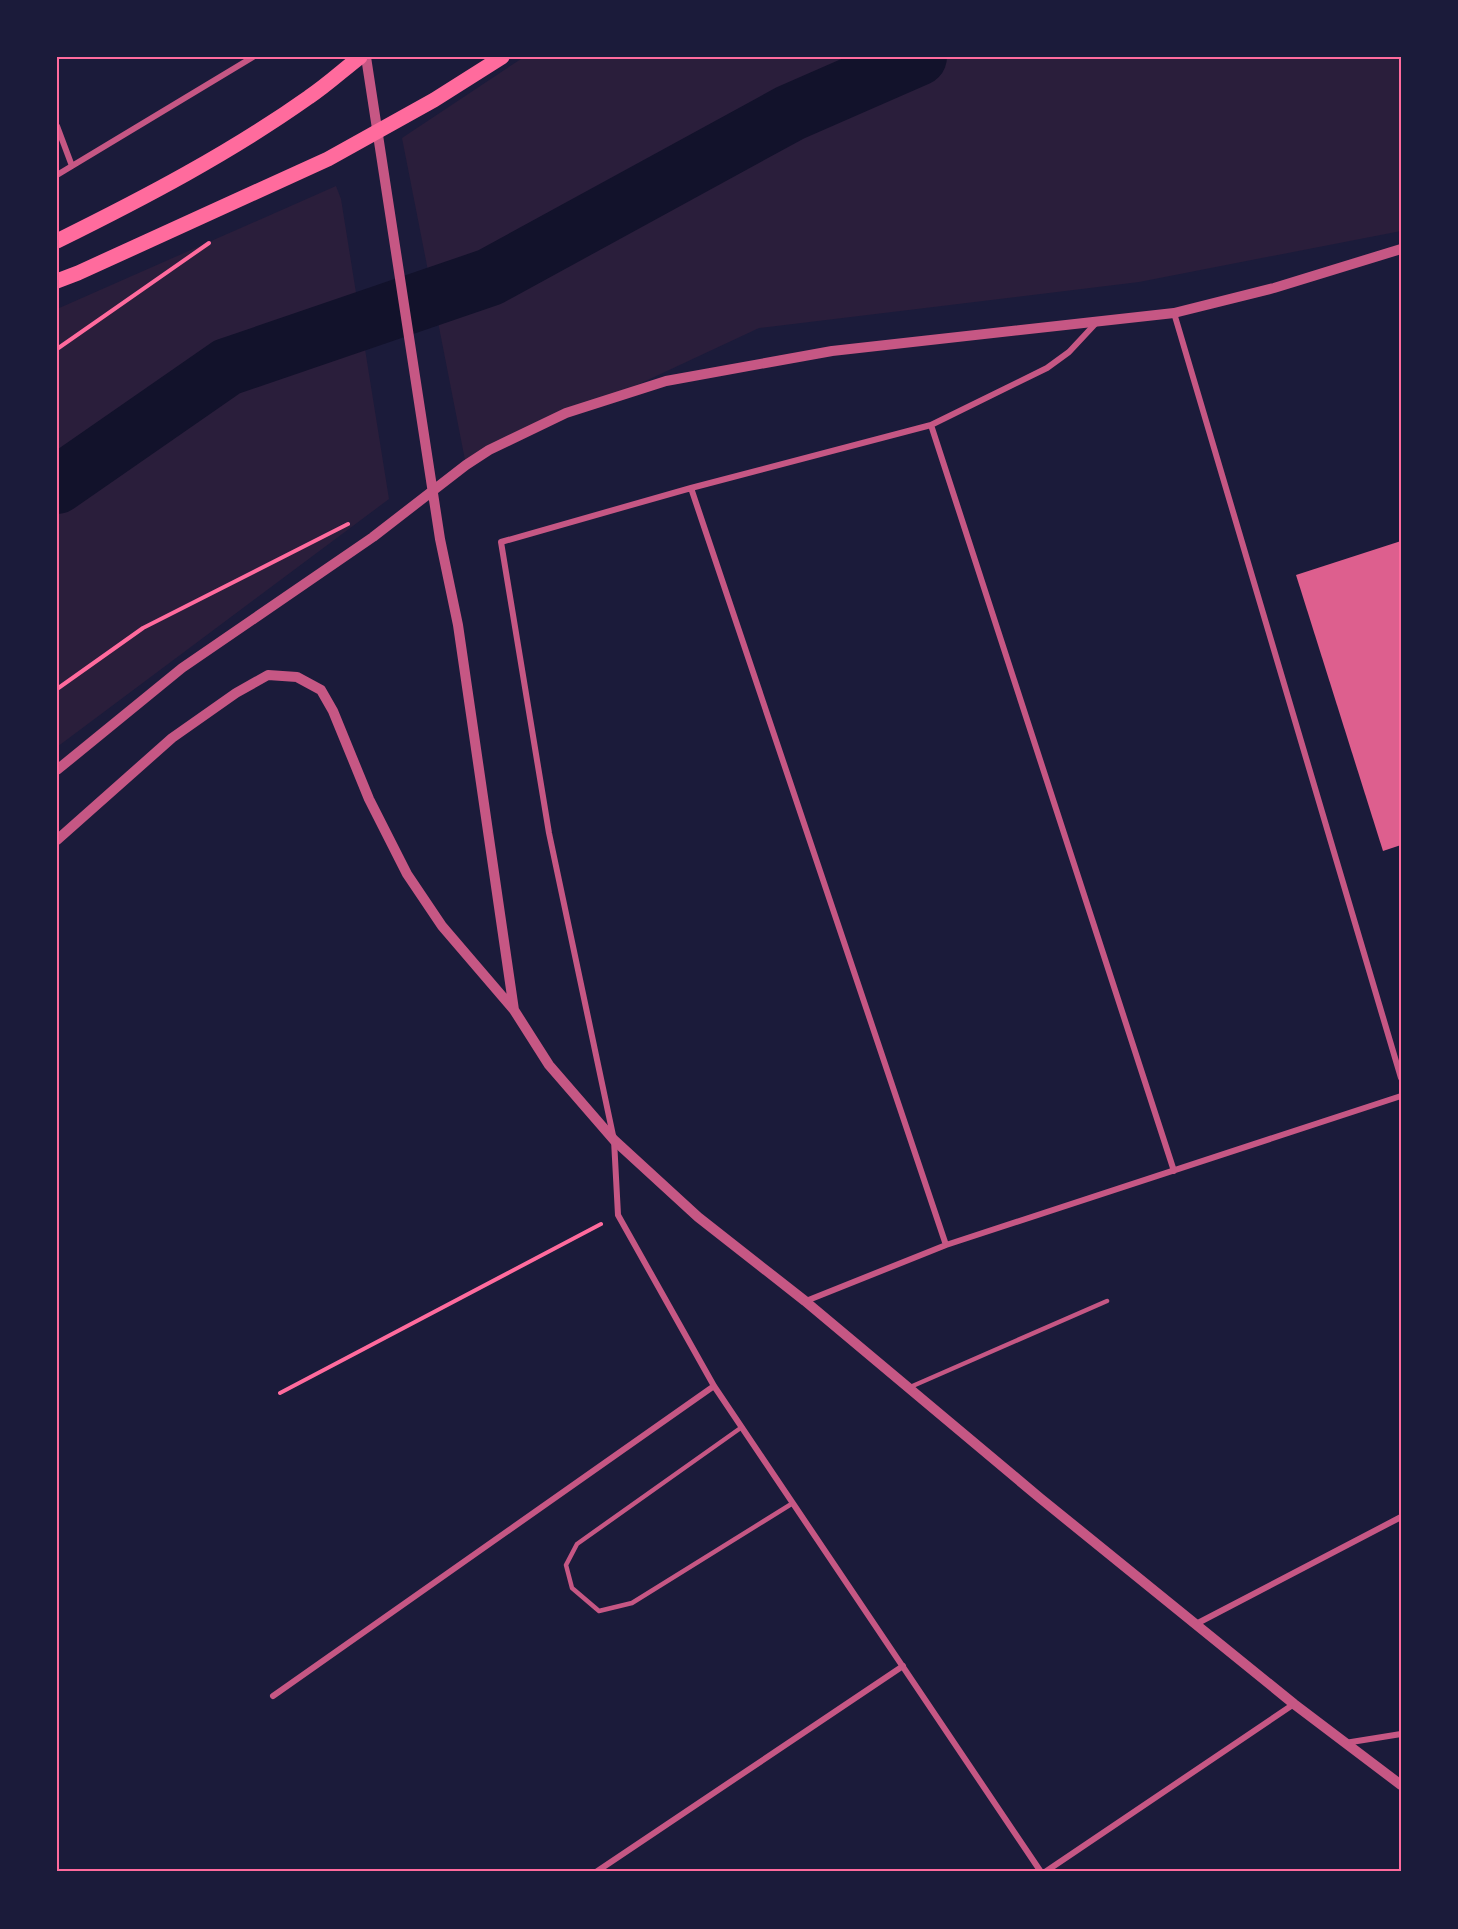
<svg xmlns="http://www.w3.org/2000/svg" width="1458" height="1929" font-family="'Nunito Sans',sans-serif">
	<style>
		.green { fill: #2a1e3b }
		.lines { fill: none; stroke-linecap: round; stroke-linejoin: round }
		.river { stroke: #12122b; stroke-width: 58 }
		.building { fill: #dd5f8e }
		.path { stroke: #ff6b9d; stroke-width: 4 }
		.service { stroke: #c65784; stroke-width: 4.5 }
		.minor { stroke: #c65784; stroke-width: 6 }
		.tertiary { stroke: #c65784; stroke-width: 10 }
		.primary { stroke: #ff6b9d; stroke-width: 15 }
		.neatline { fill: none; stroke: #ff6b9d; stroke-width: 2 }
	</style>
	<rect width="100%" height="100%" fill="#1b1b3a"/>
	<path class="green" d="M 524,57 L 1401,57 L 1401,231 L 1139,282 L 759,328 L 466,465 L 402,138 Z
		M 336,186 L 341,199 L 389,499 L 57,747 L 57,309 Z"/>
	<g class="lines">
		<path class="river" d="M 57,485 L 227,367 L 490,277 L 790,113 L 918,57"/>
	</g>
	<path class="building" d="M 1401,541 L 1401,845 L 1383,851 L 1296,575 Z"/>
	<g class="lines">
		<path class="path" d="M 57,349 L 209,243
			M 57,689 L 143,628 L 348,524
			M 280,1393 L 601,1224"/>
		<path class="service" d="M 908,1388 L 1107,1301
			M 742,1427 L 577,1544 L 566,1565 L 572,1588 L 599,1611 L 632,1603 L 793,1503"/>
		<path class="minor" d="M 57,126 L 72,166
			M 57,175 L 253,57
			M 1174,313 L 1401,1078
			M 931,425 L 1174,1171
			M 691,488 L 946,1245
			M 806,1301 L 946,1245 L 1401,1096
			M 1196,1624 L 1401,1517
			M 273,1696 L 714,1386
			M 1345,1743 L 1401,1734
			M 596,1872 L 903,1666
			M 1041,1872 L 714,1386 L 618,1215 L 614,1140 L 549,833 L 501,542 L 691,488 L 931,425 L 1047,368 L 1069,352 L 1097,322
			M 1045,1872 L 1294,1704"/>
		<path class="tertiary" d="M 366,57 L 440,539 L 458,625 L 514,1010 L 549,1065 L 614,1140 L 698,1217 L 805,1301 L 1040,1498 L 1294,1704 L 1401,1785
			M 57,770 L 182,668 L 373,537 L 466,465 L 489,450 L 566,413 L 666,381 L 832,351 L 1174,313 L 1274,288 L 1401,249
			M 57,840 L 172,738 L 236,693 L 268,675 L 297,677 L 321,690 L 333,711 L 369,799 L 407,874 L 442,926 L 514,1010"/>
		<path class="primary" d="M 57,241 C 144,198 230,153 309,97 C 327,85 343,70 360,57
			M 57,281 L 78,273 L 328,159 L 434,100 L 502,57"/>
	</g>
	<rect width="1458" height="1929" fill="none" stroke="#1b1b3a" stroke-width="117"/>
	<rect x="58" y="58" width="1342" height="1812" class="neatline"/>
</svg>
